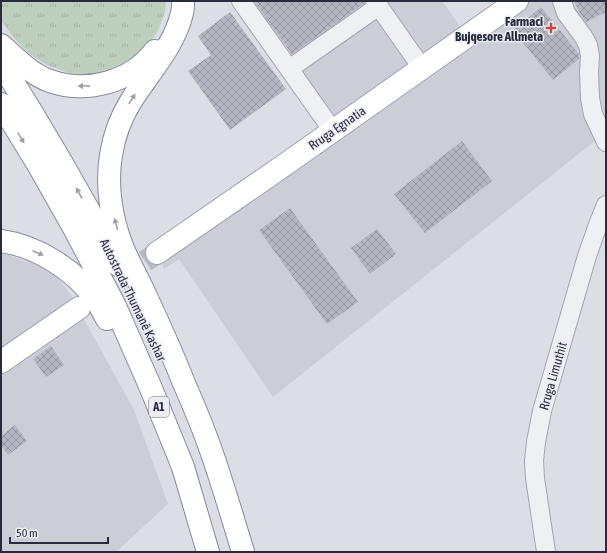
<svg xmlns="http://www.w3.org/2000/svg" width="607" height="553" font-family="'Asap Condensed',sans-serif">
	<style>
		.built { fill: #cbcdd7 }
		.grass { fill: url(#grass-tufts) }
		.building { fill: url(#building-cross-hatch) }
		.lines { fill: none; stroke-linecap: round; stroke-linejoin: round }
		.major-tunnel { stroke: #b8bac4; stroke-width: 22; stroke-dasharray: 22 11; stroke-linecap: butt }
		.minor-casing { stroke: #a2a5af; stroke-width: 20 }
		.major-casing { stroke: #9ca1b1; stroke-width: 24 }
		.highway-casing { stroke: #858a9b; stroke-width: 24 }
		.minor { stroke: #eff0f4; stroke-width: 18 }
		.major { stroke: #fff; stroke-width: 22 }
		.highway { stroke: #fff; stroke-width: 22 }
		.oneway { fill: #9ea0a7 }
		.poi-dot { fill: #c54a47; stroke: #ebedf3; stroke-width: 1.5 }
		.labels { text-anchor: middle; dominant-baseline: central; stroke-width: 3; stroke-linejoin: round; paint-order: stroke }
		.shield { fill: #ebedf3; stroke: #626572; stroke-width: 1 }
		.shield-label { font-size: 12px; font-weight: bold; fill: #272b3b }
		.poi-label { font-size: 13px; font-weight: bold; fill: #272b3b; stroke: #ebedf3; text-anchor: end }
		.street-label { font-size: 13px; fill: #272b3b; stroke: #ebedf3 }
	</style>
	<defs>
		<pattern id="grass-tufts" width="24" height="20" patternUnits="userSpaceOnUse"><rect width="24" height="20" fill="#bfcfbe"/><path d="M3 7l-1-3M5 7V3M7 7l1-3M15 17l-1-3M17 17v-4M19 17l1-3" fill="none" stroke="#a4b2a4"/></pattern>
		<pattern id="building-cross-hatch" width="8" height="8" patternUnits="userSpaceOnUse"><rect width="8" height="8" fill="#b4b7c2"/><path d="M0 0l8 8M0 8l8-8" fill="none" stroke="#92959f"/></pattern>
	</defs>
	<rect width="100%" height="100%" fill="#dcdee6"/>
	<path class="built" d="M 237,1 L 442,1 L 467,36 L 517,1 L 606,1 L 606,132 L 273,397 L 179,259 L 164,269 L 157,253 L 328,134 Z
		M 1,254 L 6,254 L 36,265 L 58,278 L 74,299 L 86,323 L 134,410 L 168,504 L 116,552 L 1,552 Z"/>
	<path class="grass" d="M 1,1 L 166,1 L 165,12 L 158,31 L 143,51 L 128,65 L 109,72 L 88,76 L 69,73 L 47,65 L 30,54 L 13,37 L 1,20 Z"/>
	<path class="building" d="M 254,1 L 365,1 L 365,3 L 292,54 Z
		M 574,1 L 606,1 L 606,12 L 586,22 L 581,15 Z
		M 541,7 L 579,54 L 579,59 L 553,80 L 513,30 Z
		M 230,12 L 286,89 L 230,130 L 188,71 L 211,55 L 198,36 Z
		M 462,141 L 492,181 L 425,233 L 394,194 Z
		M 290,208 L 358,302 L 327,324 L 259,230 Z
		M 377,229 L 396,254 L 370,274 L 351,248 Z
		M 51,346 L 64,365 L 46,377 L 33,359 Z
		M 15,425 L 27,441 L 8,455 L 1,445 L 1,436 Z"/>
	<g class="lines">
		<path class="major-tunnel" d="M 91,299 L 157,253"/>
		<g class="minor-casing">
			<path id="minor" d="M 241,1 L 333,131
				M 375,1 L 422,68
				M 562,1 L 566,13 L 583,36 L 588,45 L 590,56 L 589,72 L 590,98 L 593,114 L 606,142
				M 289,69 L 379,6
				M 546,552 L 535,478 L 534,461 L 536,442 L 542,411 L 587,256 L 599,222 L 606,205"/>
		</g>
		<g class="major-casing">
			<path id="major" d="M 157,253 L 283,166 L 517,1
				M 1,362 L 79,308"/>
		</g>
		<g class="highway-casing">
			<path id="highway" d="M 183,1 C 183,5 183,9 182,13 C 175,45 148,74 131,101 C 121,117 114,136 111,155 C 106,185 111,218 122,246 C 128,261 136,275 143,290 C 157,320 171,350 183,381 C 195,408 206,435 215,462 C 225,492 234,522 243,552
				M 1,45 C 15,58 32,75 50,81 C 87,94 131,82 155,51
				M 1,63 C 43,129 82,196 118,265
				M 1,104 L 39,166 L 74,228 L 114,304 L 150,386 L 183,467 L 208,552
				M 1,241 C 37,246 75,270 96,300 C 100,306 104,313 107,319"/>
		</g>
		<use href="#minor" class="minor"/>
		<use href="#major" class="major"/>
		<use href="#highway" class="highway"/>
	</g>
	<defs><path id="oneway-solid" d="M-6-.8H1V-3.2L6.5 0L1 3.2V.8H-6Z"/></defs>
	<g class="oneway">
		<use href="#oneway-solid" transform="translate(84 86) rotate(179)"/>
		<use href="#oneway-solid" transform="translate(132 99) rotate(-58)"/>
		<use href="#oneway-solid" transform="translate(21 138) rotate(59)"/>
		<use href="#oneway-solid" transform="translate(79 193) rotate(-119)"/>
		<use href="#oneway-solid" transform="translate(116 224) rotate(-105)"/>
		<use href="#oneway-solid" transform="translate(38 253) rotate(23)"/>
	</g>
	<path class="poi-dot" d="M549 22h4v4h4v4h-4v4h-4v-4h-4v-4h4z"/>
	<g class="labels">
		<rect class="shield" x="149" y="397" width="20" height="20" rx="3"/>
		<g class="shield-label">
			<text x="159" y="407">A1</text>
		</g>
		<g class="poi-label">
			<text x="543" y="21">Farmaci<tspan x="543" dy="15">Bujqesore Allmeta</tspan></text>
		</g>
		<g class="street-label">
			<text transform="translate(337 128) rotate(-35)">Rruga Egnatia</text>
			<text transform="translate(133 300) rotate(64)">Autostrada Thumanë Kashar</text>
			<text transform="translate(553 376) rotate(-74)">Rruga Limuthit</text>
		</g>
	</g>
	<rect width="607" height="553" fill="none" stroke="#272b3b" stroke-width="4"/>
	<path d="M10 537v6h98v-6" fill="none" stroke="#272b3b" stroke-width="2"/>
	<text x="16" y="537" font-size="12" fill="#272b3b" stroke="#ebedf3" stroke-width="3" paint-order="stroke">50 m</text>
</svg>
